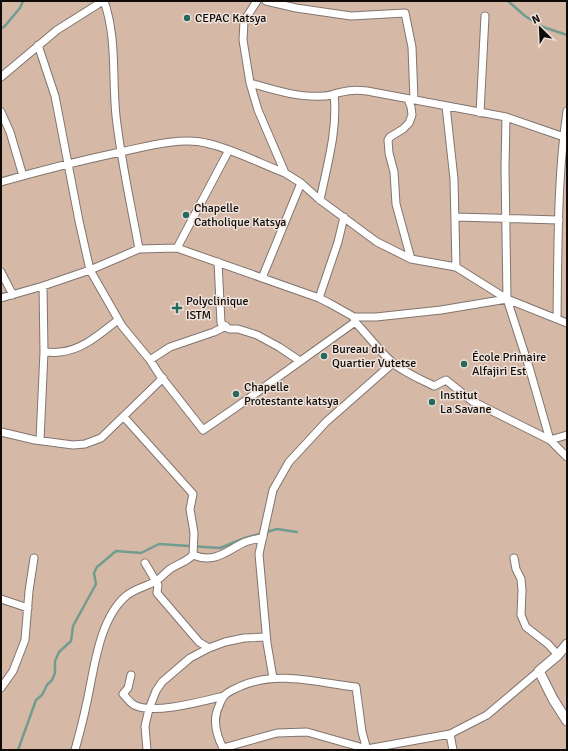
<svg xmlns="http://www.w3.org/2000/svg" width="568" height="751" font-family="Signika,sans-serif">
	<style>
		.green { fill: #d6b8a6 }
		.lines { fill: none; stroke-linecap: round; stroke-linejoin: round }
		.stream { stroke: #719d91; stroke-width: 2.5 }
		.minor-casing { stroke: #80756f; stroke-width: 9 }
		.tertiary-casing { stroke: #80756f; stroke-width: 11 }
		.minor { stroke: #fff; stroke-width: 7 }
		.tertiary { stroke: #fff; stroke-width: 9 }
		.poi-dot { fill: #24695b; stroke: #eee2db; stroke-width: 1.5 }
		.labels { text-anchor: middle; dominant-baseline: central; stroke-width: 3; stroke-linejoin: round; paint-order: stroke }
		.poi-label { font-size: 12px; fill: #0e0b08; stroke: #eee2db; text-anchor: start }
	</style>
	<rect width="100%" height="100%" fill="#eee2db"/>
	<path class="green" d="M 1,1 L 567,1 L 567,750 L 1,750 Z"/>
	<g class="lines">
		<path class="stream" d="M 508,1 L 525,16 L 543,27 L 567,35
			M 1,28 L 4,27 L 20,8 L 23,1
			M 18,750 L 36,700 L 42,695 L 47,685 L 52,680 L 55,673 L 55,661 L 59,652 L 71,641 L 73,626 L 96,584 L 94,573 L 97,567 L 116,551 L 141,553 L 159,544 L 220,548 L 245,538 L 277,529 L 297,532"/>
		<g class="minor-casing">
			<path id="minor" d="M 104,1 C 117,37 112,78 116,116 C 121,161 131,205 139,249
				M 257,1 L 244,21 L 243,40 L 250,83 L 258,110 L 285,173 L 301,183 L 320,200 L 377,242 L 411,259 L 456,267 L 507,299 L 567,323
				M 266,1 L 296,8 L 351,16 L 405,13 L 412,47 L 414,100
				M 38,45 L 55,96 L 79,221 L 90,270 L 122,326 L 150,360 L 159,374 L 203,430 L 235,408 L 355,322
				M 1,77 L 57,30 L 103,1
				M 250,83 C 274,90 299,98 324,96 C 330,96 336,93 342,92 C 350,90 359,90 367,91 L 506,117 L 567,138
				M 408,99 L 411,107 L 412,115 L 409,123 L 403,129 L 390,137 L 388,140 L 389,153 L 394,172 L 396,204 L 411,259
				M 446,106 L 454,179 L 456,267
				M 1,112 L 10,132 L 23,176
				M 480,113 L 485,16
				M 506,117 L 505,168 L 507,299 L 529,367 L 550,440
				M 1,182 C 42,170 83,160 125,151 C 148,146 182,137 206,143 C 233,149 259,163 285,173
				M 320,200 C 327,165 338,130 334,94
				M 455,217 L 559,220
				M 177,248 L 229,150
				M 218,262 L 221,323 L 229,329 L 238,329 L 257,335 L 279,347 L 300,361
				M 1,272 L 13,295
				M 262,278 L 301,183
				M 1,298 L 43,286 L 90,270 L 139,249 L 177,248 L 319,298 L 329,303 L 354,317 L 376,317 L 441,310 L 507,299
				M 319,298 L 338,242 L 344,217
				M 354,318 L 355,322 C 368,335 379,351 393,363 C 405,373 420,379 434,386 L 446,380 L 472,401 L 550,440 L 567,457
				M 557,319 C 558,250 557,179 567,111
				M 44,352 C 50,352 55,353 60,352 C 83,350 101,333 118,320
				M 150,360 L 170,347 L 214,332 L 226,326
				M 1,432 L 35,440 L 73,445 L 85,444 L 101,438 L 163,378
				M 40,440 L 44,352 L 43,286
				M 550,440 L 567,435
				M 193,555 C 215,564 226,551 245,542 C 251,540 257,539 263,537
				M 514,558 L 516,569 L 521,579 L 522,590 L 521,615 L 526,627 L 548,644 L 558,655
				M 145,563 L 158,585 L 157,593 L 199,642 L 209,648
				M 1,599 L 28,608
				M 131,675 L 128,688 L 123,694 C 127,698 129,702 134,705 C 153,715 203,701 224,696
				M 273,678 L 267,643 L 259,554 L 273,490 L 289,462 L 326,422 L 393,363
				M 1,688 L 13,671 L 25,640 L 29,591 L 34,558
				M 450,734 L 453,750
				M 223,748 L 277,733 L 307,732 L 367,749 L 450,734 L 487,715 L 539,671
				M 75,750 C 79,735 83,721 86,706 C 94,672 98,620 126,596 C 135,588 146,587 156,581 C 161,578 165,573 170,569 C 178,564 186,562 193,555 L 194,533 L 190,509 L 193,494 L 124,417
				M 147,750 L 145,726 L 149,709 L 156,691 L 162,682 L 190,658 L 209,648 L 225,642 L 244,638 L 266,637
				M 224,750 C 217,737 212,720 219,706 C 220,703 222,698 225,695 C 229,691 235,689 241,686 C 278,670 318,683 356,687 L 362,732 L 367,750"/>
		</g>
		<g class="tertiary-casing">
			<path id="tertiary" d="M 567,644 L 558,655 L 539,671 L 553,699 L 567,721"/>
		</g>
		<use href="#minor" class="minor"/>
		<use href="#tertiary" class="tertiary"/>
	</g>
	<g class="poi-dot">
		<circle cx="187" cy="18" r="4"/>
		<circle cx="186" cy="215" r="4"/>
		<path d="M175 302h4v4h4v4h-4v4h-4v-4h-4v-4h4z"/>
		<circle cx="324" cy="356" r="4"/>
		<circle cx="464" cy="364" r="4"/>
		<circle cx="236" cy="394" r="4"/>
		<circle cx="432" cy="402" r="4"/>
	</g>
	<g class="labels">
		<g class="poi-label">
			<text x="195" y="18">CEPAC Katsya</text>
			<text x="194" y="208">Chapelle<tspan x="194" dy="14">Catholique Katsya</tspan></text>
			<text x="186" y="301">Polyclinique<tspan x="186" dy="14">ISTM</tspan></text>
			<text x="332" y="349">Bureau du<tspan x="332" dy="14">Quartier Vutetse</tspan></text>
			<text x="472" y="357">École Primaire<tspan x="472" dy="14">Alfajiri Est</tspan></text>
			<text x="244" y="387">Chapelle<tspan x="244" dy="14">Protestante katsya</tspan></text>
			<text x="440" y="395">Institut<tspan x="440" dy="14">La Savane</tspan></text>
		</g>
	</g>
	<rect width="568" height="751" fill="none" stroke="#0e0b08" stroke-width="4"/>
	<g transform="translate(540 28) rotate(336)" stroke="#eee2db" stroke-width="3" paint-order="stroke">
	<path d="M0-3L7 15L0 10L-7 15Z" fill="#0e0b08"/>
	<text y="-6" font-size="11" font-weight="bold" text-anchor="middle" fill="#0e0b08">N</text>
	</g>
</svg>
